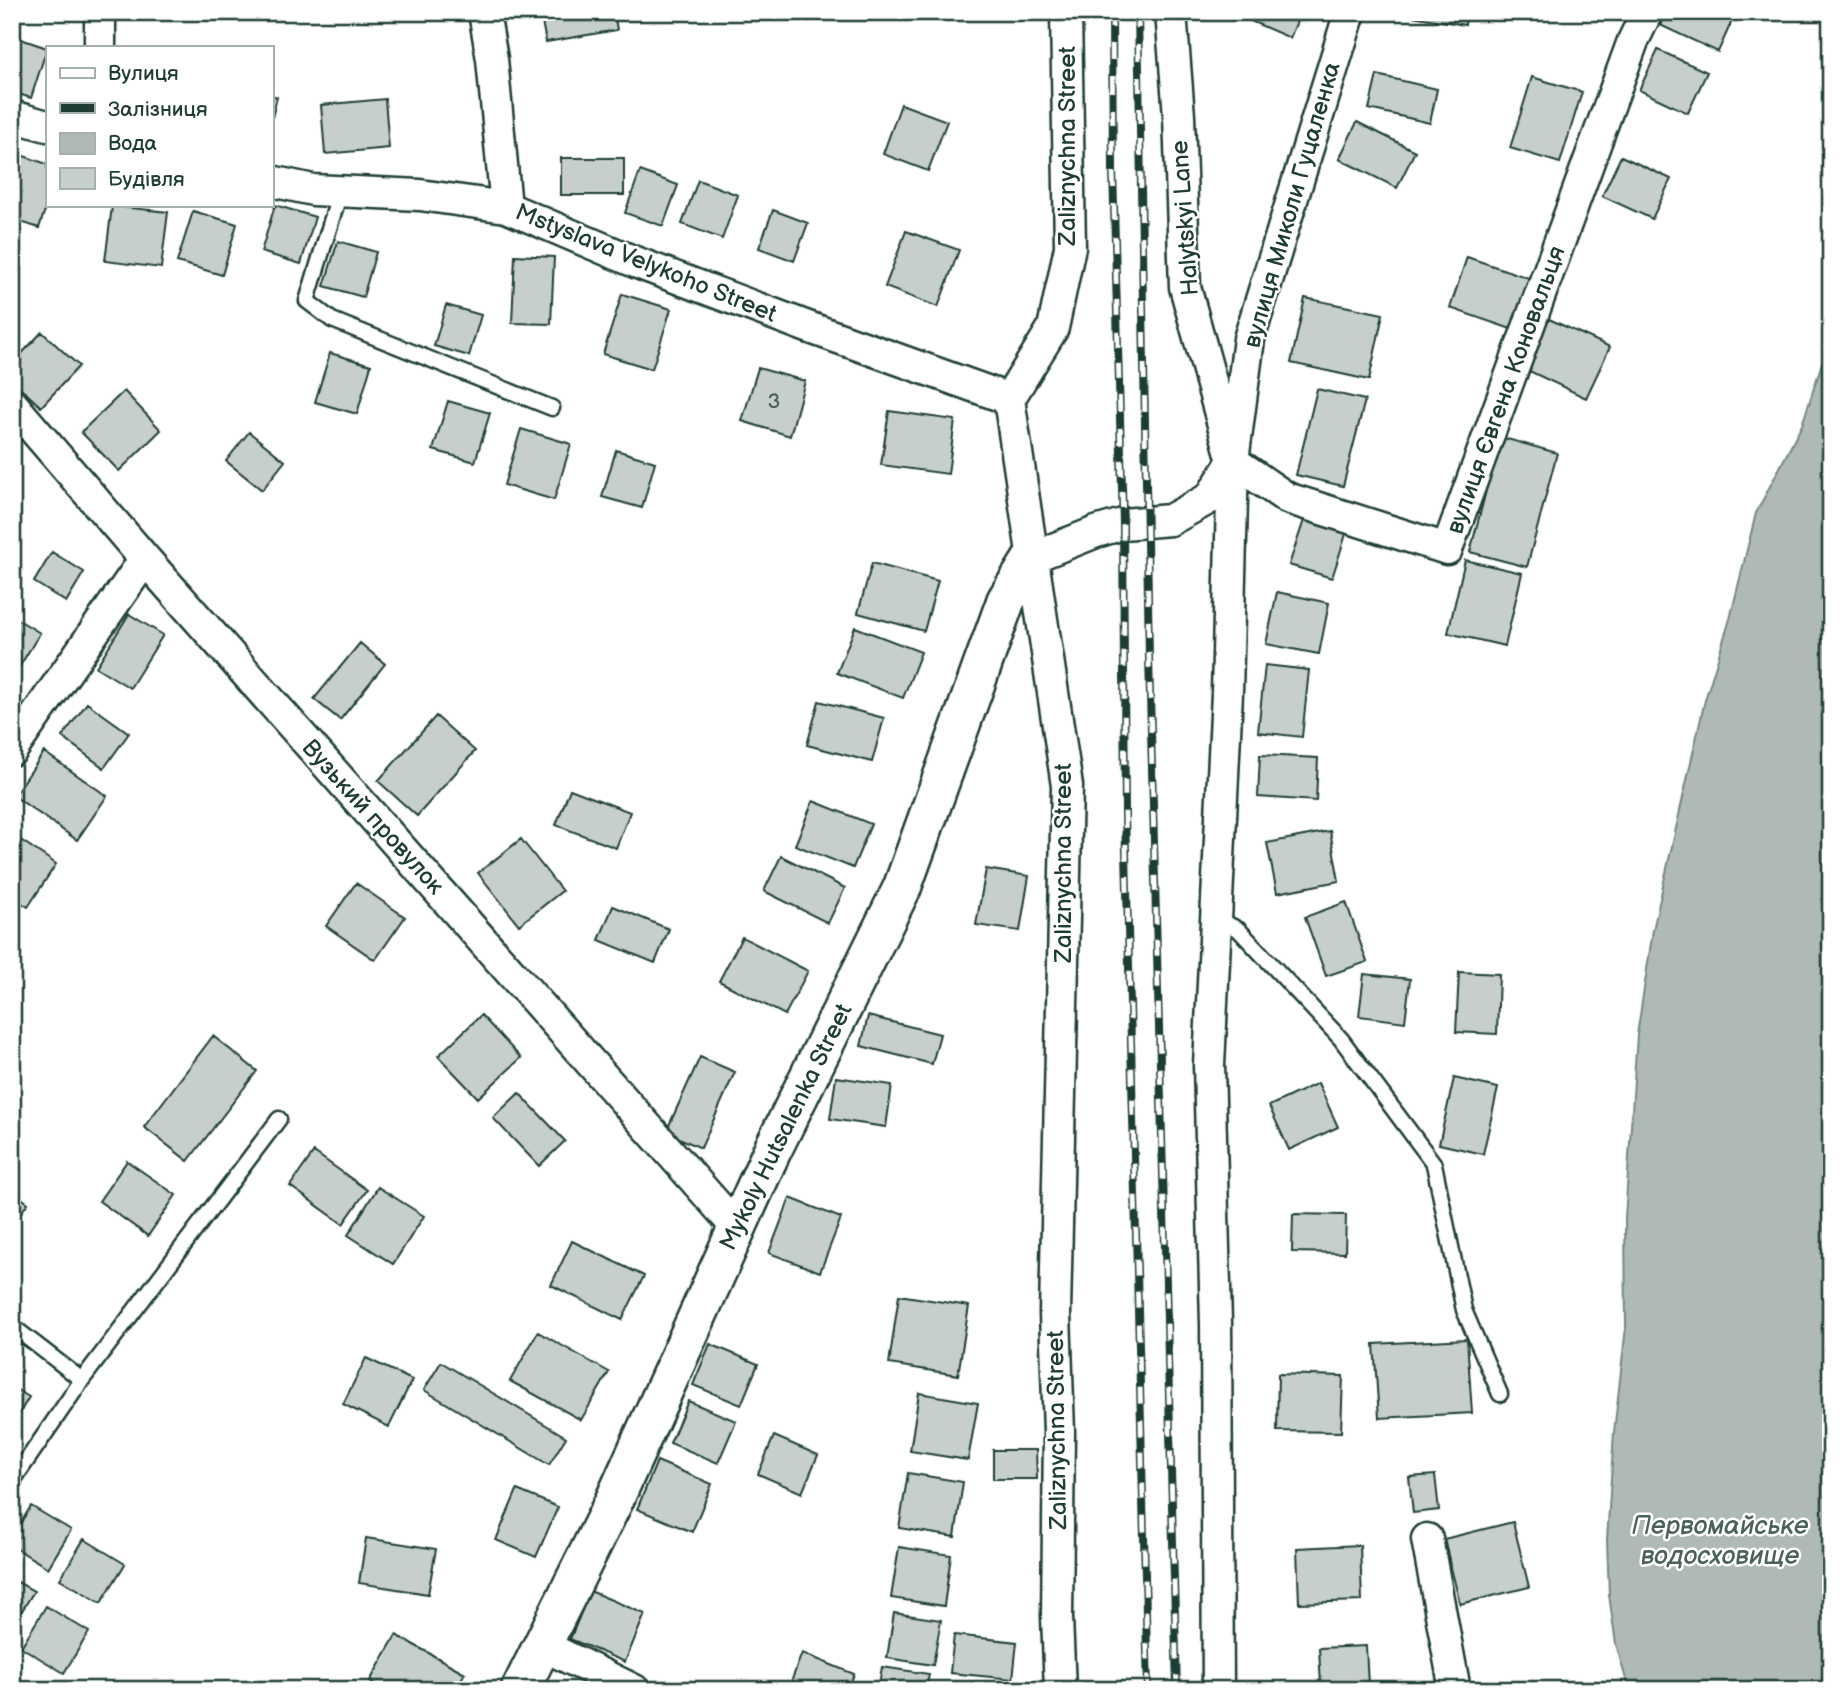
<svg xmlns="http://www.w3.org/2000/svg" width="1843" height="1702" font-family="'Balsamiq Sans',sans-serif">
	<style>
		.water { fill: #afbab7; stroke: #758883; stroke-width: 2 }
		.building { fill: #c7cfcc; stroke: #1f3d34; stroke-width: 2 }
		.lines { fill: none; stroke-linecap: round; stroke-linejoin: round }
		.service-casing { stroke: #1f3d34; stroke-width: 19 }
		.minor-casing { stroke: #1f3d34; stroke-width: 35 }
		.tertiary-casing { stroke: #1f3d34; stroke-width: 42 }
		.service { stroke: #fff; stroke-width: 14 }
		.minor { stroke: #fff; stroke-width: 30 }
		.tertiary { stroke: #fff; stroke-width: 37 }
		.rail-casing { stroke: #1f3d34; stroke-width: 8 }
		.rail { stroke: #fff; stroke-width: 5; stroke-dasharray: 16; stroke-linecap: butt }
		.labels { text-anchor: middle; dominant-baseline: central; stroke-width: 5; stroke-linejoin: round; paint-order: stroke }
		.number-label { font-size: 21px; fill: #49625a }
		.street-label { font-size: 24px; fill: #1f3d34; stroke: #fff }
		.water-label { font-size: 26px; font-style: italic; fill: #4a625b; stroke: #fff }
	</style>
	<rect width="100%" height="100%" fill="#fff"/>
	<filter id="ink" filterUnits="userSpaceOnUse"><feTurbulence type="fractalNoise" baseFrequency=".0143" numOctaves="2"/><feDisplacementMap in="SourceGraphic" scale="14" xChannelSelector="R" yChannelSelector="G"/><feConvolveMatrix kernelMatrix="1 2 1 2 8 2 1 2 1" color-interpolation-filters="sRGB"/></filter>
	<g filter="url(#ink)">
		<path class="water" d="M 1831,335 L 1831,1690 L 1629,1690 L 1616,1644 L 1609,1595 L 1607,1540 L 1614,1432 L 1626,1327 L 1625,1218 L 1637,1035 L 1653,930 L 1705,700 L 1730,619 L 1756,513 L 1802,425 Z"/>
		<path class="building" d="M 540,12 L 614,12 L 617,30 L 546,42 Z
			M 1230,12 L 1301,12 L 1290,38 Z
			M 1406,12 L 1467,12 L 1465,25 L 1406,15 Z
			M 1666,12 L 1736,12 L 1718,52 L 1660,25 Z
			M 12,36 L 47,48 L 31,98 L 12,92 Z
			M 1658,50 L 1707,72 L 1688,113 L 1639,90 Z
			M 1377,75 L 1437,89 L 1430,123 L 1369,109 Z
			M 1532,77 L 1582,92 L 1560,163 L 1510,148 Z
			M 271,95 L 277,97 L 271,122 Z
			M 385,99 L 389,148 L 325,154 L 321,105 Z
			M 901,104 L 947,121 L 928,171 L 883,154 Z
			M 1357,122 L 1415,151 L 1397,188 L 1339,159 Z
			M 12,152 L 47,164 L 47,204 L 39,228 L 12,219 Z
			M 1621,156 L 1671,179 L 1652,219 L 1602,196 Z
			M 561,158 L 624,158 L 624,195 L 561,195 Z
			M 640,171 L 678,185 L 663,226 L 625,213 Z
			M 698,180 L 738,195 L 722,239 L 682,224 Z
			M 275,205 L 315,217 L 301,264 L 261,252 Z
			M 112,206 L 168,212 L 161,268 L 105,261 Z
			M 773,210 L 808,223 L 794,261 L 759,248 Z
			M 193,211 L 237,224 L 222,275 L 177,262 Z
			M 906,231 L 959,250 L 938,307 L 885,287 Z
			M 338,241 L 376,252 L 363,297 L 324,286 Z
			M 515,255 L 554,257 L 551,324 L 512,323 Z
			M 1467,257 L 1529,278 L 1511,329 L 1450,308 Z
			M 622,294 L 671,309 L 652,369 L 603,354 Z
			M 1305,298 L 1383,314 L 1369,380 L 1291,363 Z
			M 446,305 L 481,315 L 469,356 L 434,346 Z
			M 1549,319 L 1610,347 L 1586,398 L 1525,369 Z
			M 42,332 L 79,366 L 41,407 L 12,380 L 12,364 Z
			M 330,353 L 371,365 L 357,414 L 315,402 Z
			M 758,368 L 805,381 L 790,436 L 742,421 Z
			M 1317,389 L 1365,400 L 1343,486 L 1296,475 Z
			M 124,391 L 161,430 L 119,471 L 81,432 Z
			M 448,401 L 490,413 L 475,462 L 433,450 Z
			M 889,411 L 955,420 L 948,474 L 881,465 Z
			M 521,429 L 571,444 L 554,500 L 504,485 Z
			M 249,432 L 285,461 L 262,490 L 226,461 Z
			M 1500,437 L 1557,453 L 1527,567 L 1470,552 Z
			M 616,450 L 655,462 L 642,508 L 602,497 Z
			M 1305,517 L 1347,531 L 1332,578 L 1289,565 Z
			M 52,552 L 84,572 L 66,602 L 34,582 Z
			M 1465,560 L 1522,573 L 1505,646 L 1448,633 Z
			M 872,563 L 938,581 L 924,631 L 858,613 Z
			M 1277,592 L 1329,603 L 1319,654 L 1266,644 Z
			M 129,614 L 163,635 L 130,688 L 96,667 Z
			M 12,616 L 40,633 L 18,669 L 12,665 Z
			M 855,627 L 921,652 L 903,698 L 837,673 Z
			M 360,643 L 385,664 L 340,720 L 314,699 Z
			M 1265,665 L 1309,670 L 1302,737 L 1258,732 Z
			M 819,701 L 884,718 L 872,762 L 807,745 Z
			M 87,703 L 129,733 L 104,768 L 62,737 Z
			M 436,716 L 475,751 L 417,816 L 378,781 Z
			M 44,752 L 107,796 L 77,840 L 14,796 Z
			M 1260,755 L 1318,758 L 1316,801 L 1258,797 Z
			M 570,789 L 630,812 L 616,848 L 556,825 Z
			M 813,801 L 871,824 L 853,868 L 795,845 Z
			M 1330,831 L 1339,881 L 1277,893 L 1267,843 Z
			M 12,834 L 56,864 L 28,907 L 12,897 Z
			M 521,839 L 562,891 L 519,925 L 478,873 Z
			M 781,856 L 845,888 L 828,923 L 764,891 Z
			M 986,869 L 1029,876 L 1020,931 L 976,925 Z
			M 356,883 L 405,917 L 375,960 L 326,926 Z
			M 1346,902 L 1367,962 L 1326,976 L 1305,917 Z
			M 613,906 L 669,929 L 655,963 L 599,940 Z
			M 742,937 L 808,971 L 785,1015 L 719,981 Z
			M 1459,972 L 1499,974 L 1497,1034 L 1456,1032 Z
			M 1364,974 L 1410,979 L 1405,1022 L 1359,1016 Z
			M 481,1015 L 521,1058 L 478,1098 L 438,1056 Z
			M 868,1016 L 940,1034 L 932,1064 L 861,1046 Z
			M 213,1036 L 257,1071 L 188,1161 L 144,1127 Z
			M 700,1057 L 735,1072 L 701,1148 L 666,1132 Z
			M 836,1077 L 892,1085 L 886,1127 L 830,1119 Z
			M 1454,1078 L 1498,1088 L 1483,1154 L 1439,1144 Z
			M 1318,1083 L 1338,1127 L 1289,1150 L 1269,1106 Z
			M 519,1093 L 565,1141 L 539,1166 L 493,1118 Z
			M 314,1152 L 367,1190 L 343,1224 L 290,1186 Z
			M 127,1161 L 176,1195 L 148,1236 L 99,1201 Z
			M 378,1187 L 424,1216 L 393,1264 L 348,1235 Z
			M 12,1191 L 28,1203 L 12,1225 Z
			M 790,1198 L 841,1218 L 820,1272 L 769,1253 Z
			M 1293,1214 L 1346,1215 L 1345,1253 L 1292,1252 Z
			M 572,1241 L 644,1276 L 622,1320 L 551,1285 Z
			M 899,1295 L 969,1306 L 958,1375 L 889,1364 Z
			M 538,1332 L 609,1372 L 581,1420 L 510,1381 Z
			M 1467,1339 L 1472,1413 L 1379,1418 L 1374,1344 Z
			M 710,1344 L 758,1364 L 741,1405 L 693,1385 Z
			M 366,1358 L 412,1380 L 389,1427 L 343,1404 Z
			M 441,1362 L 566,1437 L 549,1465 L 424,1390 Z
			M 1278,1374 L 1343,1376 L 1341,1432 L 1277,1431 Z
			M 12,1387 L 29,1397 L 12,1426 Z
			M 919,1393 L 978,1403 L 968,1460 L 910,1451 Z
			M 688,1401 L 736,1421 L 718,1463 L 670,1443 Z
			M 774,1436 L 818,1455 L 802,1493 L 758,1474 Z
			M 993,1450 L 1036,1450 L 1037,1479 L 993,1479 Z
			M 657,1461 L 712,1484 L 692,1532 L 637,1509 Z
			M 908,1473 L 963,1482 L 955,1537 L 899,1528 Z
			M 1435,1475 L 1439,1510 L 1413,1513 L 1409,1477 Z
			M 517,1490 L 558,1507 L 536,1557 L 496,1540 Z
			M 31,1506 L 71,1530 L 48,1568 L 12,1546 L 12,1537 Z
			M 1513,1522 L 1529,1587 L 1460,1604 L 1444,1539 Z
			M 366,1538 L 436,1549 L 428,1594 L 359,1583 Z
			M 84,1539 L 125,1564 L 101,1603 L 60,1579 Z
			M 1360,1545 L 1362,1601 L 1299,1603 L 1297,1548 Z
			M 899,1547 L 951,1555 L 944,1606 L 891,1598 Z
			M 12,1579 L 34,1591 L 12,1627 Z
			M 590,1591 L 645,1614 L 625,1662 L 570,1639 Z
			M 46,1606 L 89,1632 L 64,1673 L 21,1647 Z
			M 894,1613 L 941,1620 L 933,1665 L 887,1658 Z
			M 396,1635 L 465,1673 L 455,1690 L 385,1690 L 370,1681 Z
			M 954,1635 L 1017,1642 L 1013,1679 L 950,1673 Z
			M 1366,1646 L 1368,1686 L 1321,1687 L 1319,1648 Z
			M 802,1653 L 854,1674 L 848,1690 L 788,1690 Z
			M 882,1667 L 929,1674 L 926,1690 L 878,1690 Z"/>
		<g class="lines">
			<g class="service-casing">
				<path id="service" d="M 340,192 L 307,301 L 332,320 L 552,408
					M 1216,918 L 1239,930 L 1341,1039 L 1434,1164 L 1464,1310 L 1500,1394
					M 12,1326 L 82,1380
					M 12,1482 L 82,1380 L 279,1119"/>
			</g>
			<g class="minor-casing">
				<path id="minor" d="M 100,12 L 100,47
					M 484,12 L 492,59 L 506,207
					M 1171,12 L 1179,116 L 1185,287 L 1233,461 L 1227,693 L 1209,1065 L 1216,1323 L 1218,1690
					M 12,116 L 47,126
					M 271,181 L 313,190 L 420,195 L 506,207 L 635,262 L 805,326 L 1009,399
					M 12,404 L 145,559 L 737,1228
					M 1233,461 L 1287,498 L 1447,549 L 1633,41 L 1647,12
					M 1033,557 L 1096,532 L 1123,524 L 1170,520 L 1210,498 L 1233,461 L 1249,339 L 1350,12
					M 12,750 L 145,559
					M 1427,1539 L 1455,1690
					M 542,1645 L 634,1690
					M 1060,1690 L 1057,1617 L 1059,1432 L 1055,1313 L 1067,786 L 1009,399 L 1053,328 L 1070,247 L 1066,12"/>
			</g>
			<g class="tertiary-casing">
				<path id="tertiary" d="M 520,1690 L 613,1503 L 771,1153 L 902,888 L 1006,600 L 1033,557"/>
			</g>
			<use href="#service" class="service"/>
			<use href="#minor" class="minor"/>
			<use href="#tertiary" class="tertiary"/>
			<g class="rail-casing">
				<path id="rail" d="M 1112,12 L 1113,170 L 1123,524 L 1125,814 L 1148,1690
					M 1138,12 L 1149,658 L 1177,1690"/>
			</g>
			<use href="#rail" class="rail"/>
		</g>
	</g>
	<g class="labels">
		<g class="number-label">
			<text x="774" y="401">3</text>
		</g>
		<g class="street-label">
			<text transform="translate(1067 146) rotate(-90)">Zaliznychna Street</text>
			<text transform="translate(1292 205) rotate(-74)">вулиця Миколи Гуцаленка</text>
			<text transform="translate(1185 218) rotate(-94)">Halytskyi Lane</text>
			<text transform="translate(646 263) rotate(22)">Mstyslava Velykoho Street</text>
			<text transform="translate(1506 390) rotate(-70)">вулиця Євгена Коновальця</text>
			<text transform="translate(373 817) rotate(48)">Вузький провулок</text>
			<text transform="translate(1063 863) rotate(-90)">Zaliznychna Street</text>
			<text transform="translate(786 1127) rotate(-64)">Mykoly Hutsalenka Street</text>
			<text transform="translate(1057 1430) rotate(-91)">Zaliznychna Street</text>
		</g>
		<g class="water-label">
			<text x="1720" y="1526">Первомайське<tspan x="1720" dy="30">водосховище</tspan></text>
		</g>
	</g>
	<rect width="1843" height="1702" fill="none" stroke="#fff" stroke-width="42"/>
	<rect x="21" y="21" width="1801" height="1660" fill="none" stroke="#1f3d34" stroke-width="2.5" filter="url(#ink)"/>
	<rect x="46" y="46" width="228" height="161" fill="#ffffff" stroke="#a5b1ae" stroke-width="2"/>
	<rect x="60" y="68" width="35" height="10" fill="#ffffff" stroke="#a5b1ae" stroke-width="2"/>
	<text x="108" y="80" font-size="21" fill="#1f3d34">Вулиця</text>
	<rect x="60" y="103" width="35" height="10" fill="#1f3d34" stroke="#a5b1ae" stroke-width="2"/>
	<text x="108" y="116" font-size="21" fill="#1f3d34">Залізниця</text>
	<rect x="60" y="133" width="35" height="21" fill="#afbab7" stroke="#a5b1ae" stroke-width="2"/>
	<text x="108" y="150" font-size="21" fill="#1f3d34">Вода</text>
	<rect x="60" y="168" width="35" height="21" fill="#c7cfcc" stroke="#a5b1ae" stroke-width="2"/>
	<text x="108" y="186" font-size="21" fill="#1f3d34">Будівля</text>
</svg>
